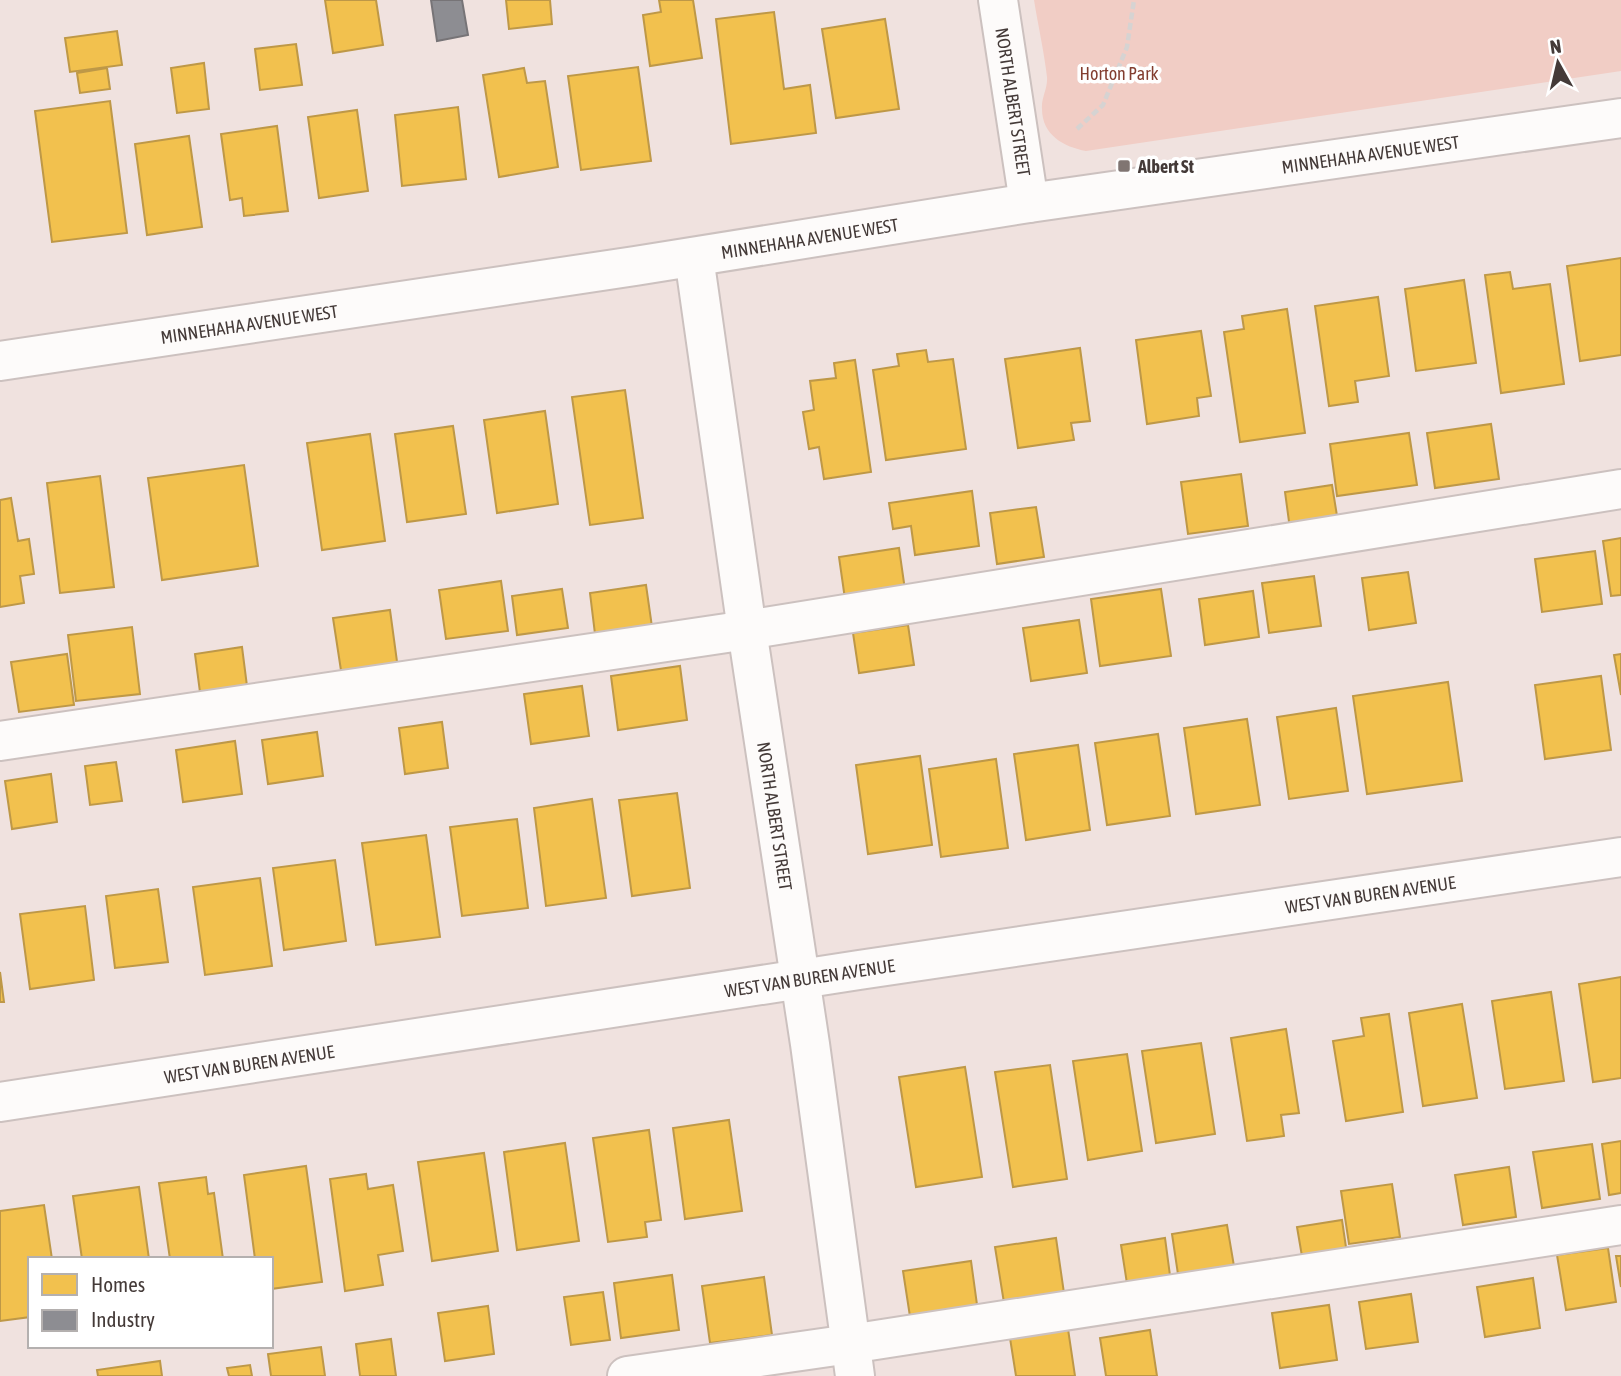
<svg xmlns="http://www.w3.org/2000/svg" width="1621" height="1376" font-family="'Asap Condensed',sans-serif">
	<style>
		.green { fill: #f1cdc5 }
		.homes { fill: #f2c14e; stroke: #be9847; stroke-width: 2 }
		.industry { fill: #8d8d92; stroke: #777477; stroke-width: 2 }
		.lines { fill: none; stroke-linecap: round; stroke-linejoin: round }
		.minor-casing { stroke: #ccc1bf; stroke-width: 42 }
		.path { stroke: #d6d3d2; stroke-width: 4.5; stroke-dasharray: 7 3.5; stroke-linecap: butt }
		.minor { stroke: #fdfbfa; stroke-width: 38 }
		.poi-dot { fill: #807572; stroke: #fff; stroke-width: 2.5 }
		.labels { text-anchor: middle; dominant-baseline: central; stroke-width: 7; stroke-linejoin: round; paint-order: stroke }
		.park-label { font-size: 18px; fill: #823d2f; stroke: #fff }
		.street-label { font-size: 18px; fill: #443a38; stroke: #fff }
		.poi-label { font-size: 18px; font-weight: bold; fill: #443a38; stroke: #fff; text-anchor: start }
	</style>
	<rect width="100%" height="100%" fill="#f0e2df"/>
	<path class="green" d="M 1034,0 L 1621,0 L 1621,71 L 1086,151 C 1064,147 1042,135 1042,109 C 1041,98 1048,88 1047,77 C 1044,51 1038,25 1034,0 Z"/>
	<path class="homes" d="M 325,0 L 376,0 L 383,45 L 333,53 Z
		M 506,0 L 550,0 L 552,24 L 509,29 Z
		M 659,0 L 693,0 L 702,58 L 650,66 L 643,15 L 661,12 Z
		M 774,12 L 784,89 L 810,85 L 816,133 L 731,144 L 716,19 Z
		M 885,19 L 899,109 L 836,118 L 822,29 Z
		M 117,31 L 122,65 L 70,72 L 65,38 Z
		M 296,44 L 302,85 L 260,90 L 255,49 Z
		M 204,63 L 209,109 L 177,113 L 171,68 Z
		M 638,67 L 651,161 L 581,170 L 568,76 Z
		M 107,68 L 110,89 L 80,93 L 77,73 Z
		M 524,68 L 527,83 L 545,81 L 558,167 L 499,177 L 483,75 Z
		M 110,101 L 127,233 L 52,242 L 35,111 Z
		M 458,107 L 466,179 L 402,186 L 395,115 Z
		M 357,110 L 368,191 L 319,198 L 308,117 Z
		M 277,126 L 288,211 L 244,216 L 242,198 L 230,200 L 221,134 Z
		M 189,136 L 202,227 L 147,235 L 135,144 Z
		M 1621,258 L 1621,355 L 1580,361 L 1567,266 Z
		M 1510,272 L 1513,289 L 1550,284 L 1564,384 L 1501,393 L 1485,275 Z
		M 1464,280 L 1476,363 L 1416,371 L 1405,289 Z
		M 1378,297 L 1389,376 L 1355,381 L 1358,402 L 1329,406 L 1315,306 Z
		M 1287,309 L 1305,433 L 1240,442 L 1224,332 L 1244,329 L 1242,316 Z
		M 1201,331 L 1211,396 L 1197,398 L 1199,416 L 1147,424 L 1136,340 Z
		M 1080,348 L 1090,421 L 1071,423 L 1074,440 L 1018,448 L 1005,359 Z
		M 926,350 L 928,362 L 953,359 L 966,449 L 886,460 L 873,370 L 899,366 L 897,354 Z
		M 855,360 L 871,472 L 824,479 L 819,447 L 809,449 L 803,412 L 814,410 L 810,381 L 836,378 L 834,363 Z
		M 625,390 L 643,518 L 590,525 L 572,397 Z
		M 545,411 L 558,504 L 497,513 L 484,420 Z
		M 1491,424 L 1499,479 L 1435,488 L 1427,433 Z
		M 453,426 L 466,514 L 407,522 L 395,434 Z
		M 1409,433 L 1417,485 L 1337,496 L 1330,444 Z
		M 370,434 L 385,541 L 322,550 L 307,443 Z
		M 244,465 L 258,566 L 162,580 L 148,478 Z
		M 1241,474 L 1248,526 L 1188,534 L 1181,482 Z
		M 100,476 L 114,587 L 60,593 L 47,483 Z
		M 1332,485 L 1338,522 L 1290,529 L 1285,492 Z
		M 972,491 L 979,546 L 915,555 L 911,526 L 893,529 L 889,503 Z
		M 11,498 L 18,541 L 29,539 L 34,574 L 20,576 L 24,603 L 0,607 L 0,500 Z
		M 1036,507 L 1044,557 L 997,564 L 990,513 Z
		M 1621,538 L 1621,595 L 1611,596 L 1603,541 Z
		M 899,548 L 906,597 L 846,606 L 839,557 Z
		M 1595,551 L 1602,604 L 1542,612 L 1535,559 Z
		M 1408,572 L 1416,623 L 1369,630 L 1362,578 Z
		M 1314,576 L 1321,626 L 1269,633 L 1262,583 Z
		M 501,581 L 508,631 L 446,639 L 439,590 Z
		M 646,585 L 653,634 L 596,642 L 590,593 Z
		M 562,589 L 568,628 L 517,635 L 512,596 Z
		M 1161,589 L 1171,656 L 1100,666 L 1091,599 Z
		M 1253,591 L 1259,637 L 1205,645 L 1199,599 Z
		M 390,610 L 398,669 L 342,677 L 333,618 Z
		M 1079,620 L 1087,673 L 1031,681 L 1023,628 Z
		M 908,625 L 914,665 L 859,673 L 853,633 Z
		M 132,627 L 140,694 L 76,701 L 68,635 Z
		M 242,647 L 248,694 L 201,700 L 195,654 Z
		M 67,654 L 74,705 L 19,712 L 11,662 Z
		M 1621,654 L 1621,695 L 1614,655 Z
		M 680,666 L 687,720 L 618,730 L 611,676 Z
		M 1601,676 L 1611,750 L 1545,759 L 1535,685 Z
		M 1448,682 L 1462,781 L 1367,794 L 1353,696 Z
		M 582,686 L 589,736 L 531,744 L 524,694 Z
		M 1336,708 L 1348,791 L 1289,799 L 1277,717 Z
		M 1247,719 L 1260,805 L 1196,814 L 1184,728 Z
		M 442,722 L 448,768 L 405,774 L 399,728 Z
		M 317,732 L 323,776 L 268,784 L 262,740 Z
		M 1158,734 L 1170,816 L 1107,825 L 1095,743 Z
		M 235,741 L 242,794 L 183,802 L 176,750 Z
		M 1078,745 L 1090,830 L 1026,840 L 1014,754 Z
		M 920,756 L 932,845 L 868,854 L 856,765 Z
		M 996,759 L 1008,848 L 941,857 L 929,769 Z
		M 116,762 L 122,801 L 90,805 L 85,766 Z
		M 51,774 L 57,822 L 12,829 L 5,781 Z
		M 677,793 L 690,888 L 632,896 L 619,800 Z
		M 592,799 L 606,898 L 546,906 L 534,808 Z
		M 517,819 L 528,908 L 462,916 L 450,827 Z
		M 426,835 L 440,937 L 376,945 L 362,843 Z
		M 335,860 L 346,941 L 284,950 L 273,868 Z
		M 260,878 L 272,966 L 205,975 L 193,887 Z
		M 158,889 L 168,962 L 115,968 L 106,896 Z
		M 85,906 L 94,980 L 30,989 L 20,914 Z
		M 0,972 L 4,1002 L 0,1002 Z
		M 1621,977 L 1621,1078 L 1593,1082 L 1579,984 Z
		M 1551,992 L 1564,1081 L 1505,1089 L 1492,1001 Z
		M 1462,1004 L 1477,1098 L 1423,1106 L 1409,1013 Z
		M 1389,1014 L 1403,1112 L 1346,1121 L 1333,1041 L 1364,1036 L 1361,1018 Z
		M 1286,1029 L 1299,1113 L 1281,1115 L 1284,1136 L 1247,1141 L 1231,1038 Z
		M 1201,1043 L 1215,1134 L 1156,1143 L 1142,1051 Z
		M 1127,1054 L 1142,1151 L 1088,1160 L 1073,1061 Z
		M 1050,1065 L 1067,1179 L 1013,1187 L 995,1072 Z
		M 965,1067 L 982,1177 L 916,1187 L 899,1077 Z
		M 729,1120 L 742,1211 L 685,1219 L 673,1128 Z
		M 649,1130 L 661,1220 L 645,1222 L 647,1237 L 608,1242 L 593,1138 Z
		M 1621,1141 L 1621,1193 L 1609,1195 L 1602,1144 Z
		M 565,1143 L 579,1241 L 517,1250 L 504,1152 Z
		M 1592,1144 L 1600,1199 L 1542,1208 L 1533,1152 Z
		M 484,1153 L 498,1251 L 432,1261 L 418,1162 Z
		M 306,1166 L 322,1282 L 271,1289 L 271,1259 L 255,1259 L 244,1175 Z
		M 1509,1167 L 1516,1217 L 1463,1225 L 1455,1175 Z
		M 366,1174 L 368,1189 L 393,1185 L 403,1251 L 378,1255 L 383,1285 L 345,1291 L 330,1179 Z
		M 206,1177 L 208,1194 L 214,1193 L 223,1259 L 170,1259 L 159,1183 Z
		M 1392,1184 L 1400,1237 L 1349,1244 L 1341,1191 Z
		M 139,1187 L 149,1259 L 82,1259 L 73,1196 Z
		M 44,1205 L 52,1259 L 30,1259 L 30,1317 L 0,1321 L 0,1211 Z
		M 1342,1220 L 1348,1261 L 1304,1268 L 1297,1227 Z
		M 1227,1225 L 1235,1272 L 1179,1281 L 1172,1234 Z
		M 1056,1238 L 1065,1300 L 1005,1309 L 995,1247 Z
		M 1165,1238 L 1171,1283 L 1128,1290 L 1121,1245 Z
		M 1608,1248 L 1616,1302 L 1566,1310 L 1557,1255 Z
		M 1616,1256 L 1621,1256 L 1621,1287 Z
		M 971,1261 L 978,1312 L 911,1323 L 903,1271 Z
		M 672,1275 L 679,1330 L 621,1338 L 614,1283 Z
		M 764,1277 L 772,1335 L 710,1343 L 702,1286 Z
		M 1533,1278 L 1540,1328 L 1485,1337 L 1477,1287 Z
		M 603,1292 L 610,1340 L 571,1345 L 564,1297 Z
		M 1411,1294 L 1418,1342 L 1366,1349 L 1359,1302 Z
		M 1329,1305 L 1337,1360 L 1280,1368 L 1272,1313 Z
		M 488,1306 L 494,1354 L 445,1361 L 438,1313 Z
		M 1068,1329 L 1075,1376 L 1016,1376 L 1010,1338 Z
		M 1150,1330 L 1157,1376 L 1106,1376 L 1100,1338 Z
		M 391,1339 L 396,1376 L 360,1376 L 356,1344 Z
		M 321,1347 L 325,1376 L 271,1376 L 268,1354 Z
		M 160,1361 L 162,1376 L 98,1376 L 97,1370 Z
		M 250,1365 L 252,1376 L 229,1376 L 227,1368 Z"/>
	<path class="industry" d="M 431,0 L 462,0 L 468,35 L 437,41 Z"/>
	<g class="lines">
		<g class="minor-casing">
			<g id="minor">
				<path id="s1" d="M 998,0 L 1029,203"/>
				<path id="s2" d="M 694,257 L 747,630 L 810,1044 L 855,1376"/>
				<path id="s3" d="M 0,361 L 635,266 L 1029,203 L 1621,118"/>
				<path d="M 0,741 L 747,630 L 1621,489"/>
				<path id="s4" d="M 0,1102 L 859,970 L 1621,857"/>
				<path d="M 627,1376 L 850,1344 L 1621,1225"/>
			</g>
		</g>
		<path class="path" d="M 1077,129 L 1103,105 L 1127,47 L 1134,0"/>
		<use href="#minor" class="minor"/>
	</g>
	<rect class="poi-dot" x="1117" y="159" width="14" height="14" rx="3.5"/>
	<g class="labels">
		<g class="park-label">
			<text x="1119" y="73">Horton Park</text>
		</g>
		<g class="street-label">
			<text stroke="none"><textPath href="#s1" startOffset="103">NORTH ALBERT STREET</textPath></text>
			<text stroke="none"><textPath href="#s3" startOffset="1386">MINNEHAHA AVENUE WEST</textPath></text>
			<text stroke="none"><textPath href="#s3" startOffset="819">MINNEHAHA AVENUE WEST</textPath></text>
			<text stroke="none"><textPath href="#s3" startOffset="252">MINNEHAHA AVENUE WEST</textPath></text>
			<text stroke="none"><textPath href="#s2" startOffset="565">NORTH ALBERT STREET</textPath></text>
			<text stroke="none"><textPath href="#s4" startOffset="1386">WEST VAN BUREN AVENUE</textPath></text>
			<text stroke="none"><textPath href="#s4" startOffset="819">WEST VAN BUREN AVENUE</textPath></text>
			<text stroke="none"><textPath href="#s4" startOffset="252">WEST VAN BUREN AVENUE</textPath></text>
		</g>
		<g class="poi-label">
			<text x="1138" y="166">Albert St</text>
		</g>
	</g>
	<rect x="28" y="1257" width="245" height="91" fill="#ffffff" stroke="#b4b0af" stroke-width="2"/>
	<rect x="42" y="1274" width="35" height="21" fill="#f2c14e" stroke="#b4b0af" stroke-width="2"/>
	<text x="91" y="1292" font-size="21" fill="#443a38">Homes</text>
	<rect x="42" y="1310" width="35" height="21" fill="#8d8d92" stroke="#b4b0af" stroke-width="2"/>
	<text x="91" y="1327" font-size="21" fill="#443a38">Industry</text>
	<g transform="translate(1558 63) rotate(352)" stroke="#ffffff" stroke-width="5" paint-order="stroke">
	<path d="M0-5L12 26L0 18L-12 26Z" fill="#443a38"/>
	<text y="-10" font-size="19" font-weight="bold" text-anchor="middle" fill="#443a38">N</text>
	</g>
</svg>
